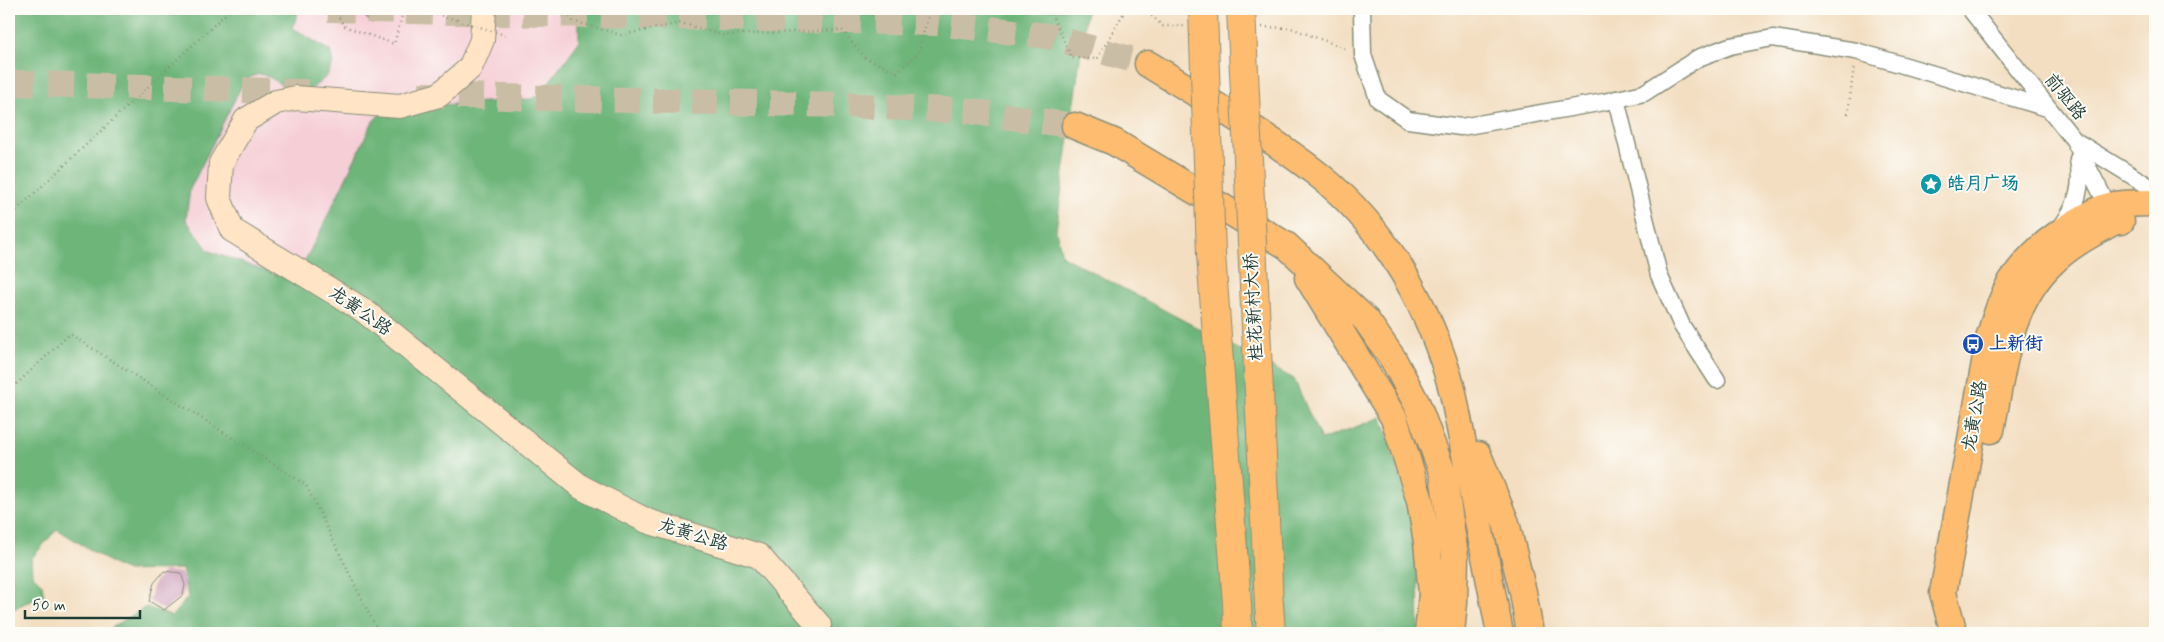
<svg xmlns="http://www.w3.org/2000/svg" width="2164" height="642" font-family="Mynerve,'LXGW WenKai TC',sans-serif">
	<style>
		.built { fill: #f6cfd6 }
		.forest { fill: #6eb57a; stroke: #467957 }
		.building { fill: #cb99b7 }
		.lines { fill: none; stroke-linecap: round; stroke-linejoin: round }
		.primary-tunnel { stroke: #c9bea5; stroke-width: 26; stroke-dasharray: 26 13; stroke-linecap: butt }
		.minor-casing { stroke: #898e7a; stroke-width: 19 }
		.secondary-casing { stroke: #898e7a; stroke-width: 26 }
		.primary-casing { stroke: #898e7a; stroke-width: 29 }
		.motorway-casing { stroke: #898e7a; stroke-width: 30 }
		.path { stroke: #898e7a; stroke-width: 2.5; stroke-dasharray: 1 4; stroke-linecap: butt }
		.minor { stroke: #fff; stroke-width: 16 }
		.secondary { stroke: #ffe4c6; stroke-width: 24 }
		.primary { stroke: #febc70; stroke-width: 26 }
		.motorway { stroke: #febc70; stroke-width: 28 }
		.motorway-bridge-casing { stroke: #898e7a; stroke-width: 30; stroke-linecap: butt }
		.path-bridge { stroke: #898e7a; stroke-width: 2.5; stroke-dasharray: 1 4; stroke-linecap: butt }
		.motorway-bridge { stroke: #febc70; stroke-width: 28 }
		.labels { text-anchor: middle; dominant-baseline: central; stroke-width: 4; stroke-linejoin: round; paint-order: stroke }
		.street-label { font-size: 18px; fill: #1f3d34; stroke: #fdfcf7 }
		.culture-label { font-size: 18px; font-weight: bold; fill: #0d838f; stroke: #fdfcf7; text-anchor: start }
		.transit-label { font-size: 18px; font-weight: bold; fill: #164399; stroke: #fdfcf7; text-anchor: start }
	</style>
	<rect width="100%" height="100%" fill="#fdfcf7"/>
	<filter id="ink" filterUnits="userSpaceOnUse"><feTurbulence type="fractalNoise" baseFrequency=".02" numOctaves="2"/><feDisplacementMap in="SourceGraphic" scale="10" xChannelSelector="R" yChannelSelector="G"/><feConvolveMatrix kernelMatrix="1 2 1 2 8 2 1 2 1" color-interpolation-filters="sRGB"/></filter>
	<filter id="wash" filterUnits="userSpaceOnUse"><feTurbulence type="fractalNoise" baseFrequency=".0096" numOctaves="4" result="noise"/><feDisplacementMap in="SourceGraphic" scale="20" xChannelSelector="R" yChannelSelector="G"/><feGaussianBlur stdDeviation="1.12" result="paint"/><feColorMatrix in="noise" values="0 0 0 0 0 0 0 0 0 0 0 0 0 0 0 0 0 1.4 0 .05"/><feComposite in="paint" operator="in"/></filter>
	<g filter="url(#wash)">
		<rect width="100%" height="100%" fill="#f3dec1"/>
		<path class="built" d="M 299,9 L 579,9 L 579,42 L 541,93 L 532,99 L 394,108 L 381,113 L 373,121 L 321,230 L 294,281 L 209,251 L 186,220 L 190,189 L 244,81 L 259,74 L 269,77 L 290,92 L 330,51 L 293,28 Z"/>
		<path class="forest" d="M 9,9 L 299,9 L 293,28 L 330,51 L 333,63 L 327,76 L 298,100 C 291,92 270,74 259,74 C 254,75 248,79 244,81 L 190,189 L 186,220 L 209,251 L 294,281 L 321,230 L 373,121 L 381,113 L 394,108 L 532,99 L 541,93 L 579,42 L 579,9 L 1087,9 L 1056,230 L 1062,256 L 1294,379 L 1321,440 L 1382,417 L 1417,535 L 1419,633 L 103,633 L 146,607 L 172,616 L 188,597 L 182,569 L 128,571 L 116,566 L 57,529 L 31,559 L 32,574 L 42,584 L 44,597 L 25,603 L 9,612 Z"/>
		<g id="blocks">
			<path class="building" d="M 358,9 L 394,9 L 381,21 L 370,23 Z
				M 164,571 L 181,573 L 185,585 L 183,595 L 164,610 L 149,601 L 154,583 Z"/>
		</g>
	</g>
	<g filter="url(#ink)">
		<use href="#blocks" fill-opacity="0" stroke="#898e7a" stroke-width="1"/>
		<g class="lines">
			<path class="primary-tunnel" d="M 328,9 L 937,23 L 1048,36 L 1148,64
				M 9,83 L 308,92
				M 419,95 L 845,105 L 968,111 L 1075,126"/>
			<g class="minor-casing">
				<path id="minor" d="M 1362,9 L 1363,55 L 1378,99 L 1408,120 L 1461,127 L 1604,102 L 1644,93 L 1698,58 L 1730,46 L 1773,38 L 1856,51 L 2047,108
					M 1970,9 L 2074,140 L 2112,214
					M 1616,99 L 1659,275 L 1682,326 L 1717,380
					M 2074,140 L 2155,190
					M 2061,227 C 2078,204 2083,187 2078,159"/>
			</g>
			<g class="secondary-casing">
				<path id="secondary" d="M 484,9 L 482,40 L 470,68 L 439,95 L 400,106 L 296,98 L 276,102 L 246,120 L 221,163 L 219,198 L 232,230 L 363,310 L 581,487 L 647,521 L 759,556 L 819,625 L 819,633"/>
			</g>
			<g class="primary-casing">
				<path id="primary" d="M 1148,64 C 1206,100 1267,134 1320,176 C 1388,231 1431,309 1453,393 L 1500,633
					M 1075,126 L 1114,142 L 1287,246 L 1366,320 L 1393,359 L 1417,404 L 1443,474 L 1455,556 L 1454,603 L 1451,633
					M 1308,278 L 1394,418 L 1420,501 L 1427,542 L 1432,594 L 1428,633
					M 1991,430 C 2003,370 2007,304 2054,261 C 2071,244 2094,233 2115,221 L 2121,221
					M 1478,455 L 1506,523 L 1523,592 L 1530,633
					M 1954,633 L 1943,593 L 1990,335 C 1996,317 2001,298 2011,282 C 2030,253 2058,231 2089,215 C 2095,212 2102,207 2109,206 C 2124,203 2141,203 2155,203"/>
			</g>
			<g class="motorway-casing">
				<path id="motorway" d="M 1237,604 L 1238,633
					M 1269,605 L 1271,633"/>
			</g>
			<path class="path" d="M 334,9 L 344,26 L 394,44 L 404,9
				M 417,9 L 457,20
				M 563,9 L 573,21 L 621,35 L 681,23 L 722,35 L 842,30 L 865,58 L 897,72 L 918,53 L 930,9
				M 1049,9 L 1072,58 L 1097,59 L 1126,9
				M 1144,9 L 1163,26 L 1184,26
				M 1262,27 L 1291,28 L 1347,49
				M 1848,114 L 1854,66
				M 9,217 L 231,9
				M 9,391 L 70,334 L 306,485 L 378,632 L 375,633"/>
			<use href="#minor" class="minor"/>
			<use href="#secondary" class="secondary"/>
			<use href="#primary" class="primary"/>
			<use href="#motorway" class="motorway"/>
			<g class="motorway-bridge-casing">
				<path id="motorway-bridge" d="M 1203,9 L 1211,255 L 1237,604
					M 1241,9 L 1269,605"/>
			</g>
			<path class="path-bridge" d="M 457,20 L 508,36"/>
			<use href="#motorway-bridge" class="motorway-bridge"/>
		</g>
	</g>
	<defs>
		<g id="sight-disc" transform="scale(1.125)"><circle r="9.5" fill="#0f9aa8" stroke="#fdfcf7"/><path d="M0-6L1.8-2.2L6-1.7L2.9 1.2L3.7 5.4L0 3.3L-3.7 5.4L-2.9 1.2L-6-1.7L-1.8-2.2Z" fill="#fff"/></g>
		<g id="bus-disc" transform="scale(1.125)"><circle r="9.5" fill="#1a4fb4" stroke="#fdfcf7"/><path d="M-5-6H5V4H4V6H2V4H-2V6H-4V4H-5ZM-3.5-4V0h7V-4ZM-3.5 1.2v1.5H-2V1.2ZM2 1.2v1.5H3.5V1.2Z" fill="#fff"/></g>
	</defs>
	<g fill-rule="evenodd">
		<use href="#sight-disc" x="1931" y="184"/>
		<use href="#bus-disc" x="1973" y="344"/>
	</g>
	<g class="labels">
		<g class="street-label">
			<text transform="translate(2065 97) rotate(51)">前驱路</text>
			<text transform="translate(1254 307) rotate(-93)">桂花新村大桥</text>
			<text transform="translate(360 311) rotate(35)">龙黄公路</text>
			<text transform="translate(1975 416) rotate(-80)">龙黄公路</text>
			<text transform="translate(693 535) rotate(17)">龙黄公路</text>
		</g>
		<g class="culture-label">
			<text x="1947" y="184">皓月广场</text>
		</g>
		<g class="transit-label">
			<text x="1989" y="344">上新街</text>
		</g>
	</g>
	<rect width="2164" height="642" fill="none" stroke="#fdfcf7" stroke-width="30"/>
	<path d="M25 610v8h115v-8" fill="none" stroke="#1f3d34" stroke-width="2.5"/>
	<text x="32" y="610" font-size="15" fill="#1f3d34" stroke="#fdfcf7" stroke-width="4" paint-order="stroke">50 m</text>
</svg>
